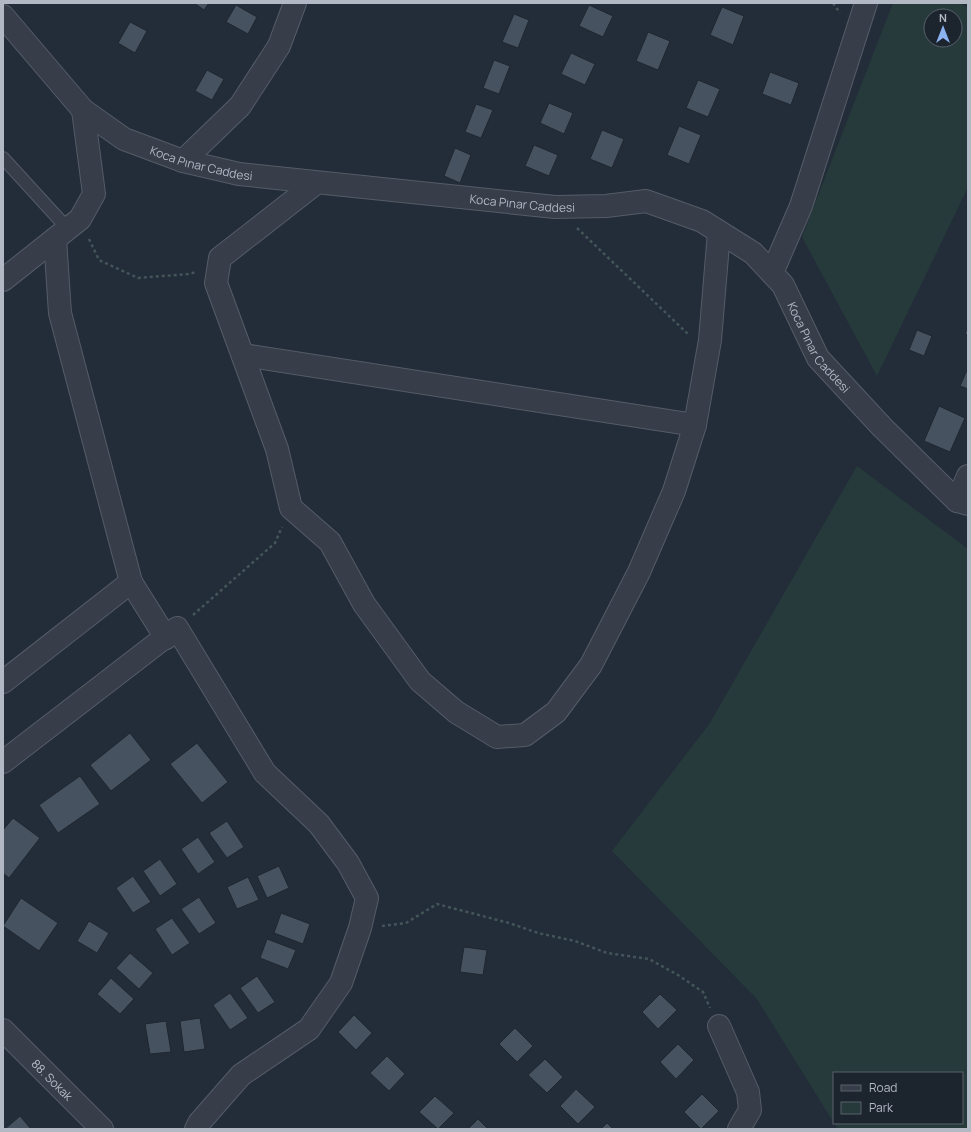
<svg xmlns="http://www.w3.org/2000/svg" width="971" height="1132" font-family="Manrope,sans-serif">
	<style>
		.green { fill: #263a3b; fill-rule: evenodd }
		.building { fill: #475260; stroke: #1e2630 }
		.lines { fill: none; stroke-linecap: round; stroke-linejoin: round }
		.service-casing { stroke: #555c67; stroke-width: 14 }
		.minor-casing { stroke: #555c67; stroke-width: 24 }
		.tertiary-casing { stroke: #555c67; stroke-width: 24 }
		.path { stroke: #435558; stroke-width: 2.5; stroke-dasharray: 3 3; stroke-linecap: butt }
		.service { stroke: #373e4a; stroke-width: 12 }
		.minor { stroke: #373e4a; stroke-width: 22 }
		.tertiary { stroke: #373e4a; stroke-width: 22 }
		.labels { text-anchor: middle; dominant-baseline: central; stroke-width: 3; stroke-linejoin: round; paint-order: stroke }
		.street-label { font-size: 12px; fill: #b2b9c5; stroke: #1c242e }
	</style>
	<rect width="100%" height="100%" fill="#232d39"/>
	<path class="green" d="M 893,3 L 960,3 L 968,8 L 968,187 L 877,376 L 802,237 ZM 931,16 L 955,16 L 955,40 L 931,40 Z
		M 857,466 L 968,549 L 968,1129 L 838,1129 L 834,1123 L 962,1123 L 962,1073 L 834,1073 L 834,1123 L 757,999 L 612,851 L 710,723 Z"/>
	<path class="building" d="M 194,3 L 209,3 L 204,10 Z
		M 236,5 L 257,17 L 248,34 L 226,22 Z
		M 589,5 L 613,16 L 603,37 L 579,26 Z
		M 722,7 L 744,16 L 733,45 L 710,35 Z
		M 514,14 L 529,20 L 518,48 L 502,42 Z
		M 130,22 L 147,31 L 135,53 L 118,43 Z
		M 648,32 L 670,41 L 658,70 L 636,61 Z
		M 571,53 L 595,64 L 585,85 L 561,74 Z
		M 494,60 L 510,66 L 499,94 L 483,88 Z
		M 207,70 L 224,79 L 212,100 L 195,91 Z
		M 770,72 L 799,83 L 791,105 L 762,94 Z
		M 698,80 L 720,89 L 708,117 L 686,108 Z
		M 549,103 L 573,113 L 564,134 L 540,123 Z
		M 476,104 L 493,110 L 481,138 L 465,132 Z
		M 679,126 L 701,135 L 689,164 L 667,155 Z
		M 602,130 L 624,139 L 612,168 L 590,159 Z
		M 534,145 L 558,155 L 549,176 L 525,166 Z
		M 455,148 L 471,155 L 460,183 L 444,176 Z
		M 968,326 L 968,335 L 965,334 Z
		M 917,330 L 932,336 L 924,356 L 909,350 Z
		M 968,368 L 968,389 L 960,386 Z
		M 939,406 L 965,418 L 950,452 L 924,441 Z
		M 130,733 L 151,760 L 111,791 L 90,765 Z
		M 197,743 L 228,782 L 202,803 L 170,764 Z
		M 80,776 L 100,804 L 58,833 L 39,805 Z
		M 13,818 L 40,838 L 9,878 L 3,873 L 3,830 Z
		M 227,821 L 244,847 L 227,858 L 209,833 Z
		M 198,837 L 215,862 L 198,874 L 181,849 Z
		M 160,859 L 177,884 L 160,896 L 143,871 Z
		M 279,866 L 289,888 L 267,898 L 257,876 Z
		M 133,876 L 151,902 L 133,913 L 116,888 Z
		M 248,877 L 259,900 L 237,909 L 227,887 Z
		M 199,897 L 216,923 L 199,934 L 181,909 Z
		M 21,898 L 58,923 L 39,951 L 3,926 Z
		M 281,913 L 310,924 L 303,944 L 274,933 Z
		M 172,918 L 190,943 L 172,955 L 155,929 Z
		M 89,921 L 109,933 L 97,953 L 77,941 Z
		M 267,939 L 296,950 L 288,969 L 260,958 Z
		M 464,947 L 487,950 L 483,975 L 460,972 Z
		M 130,953 L 153,973 L 139,989 L 116,968 Z
		M 257,976 L 275,1002 L 258,1013 L 240,988 Z
		M 111,978 L 134,999 L 120,1014 L 97,994 Z
		M 230,993 L 248,1018 L 230,1030 L 213,1005 Z
		M 660,994 L 677,1010 L 658,1029 L 642,1012 Z
		M 354,1015 L 372,1033 L 356,1050 L 338,1032 Z
		M 200,1018 L 205,1049 L 184,1052 L 180,1021 Z
		M 166,1021 L 171,1052 L 150,1054 L 145,1024 Z
		M 515,1028 L 533,1046 L 517,1062 L 499,1044 Z
		M 678,1044 L 694,1060 L 676,1079 L 660,1062 Z
		M 387,1056 L 405,1074 L 389,1091 L 370,1073 Z
		M 545,1059 L 563,1077 L 547,1093 L 528,1075 Z
		M 576,1089 L 595,1107 L 578,1124 L 560,1106 Z
		M 702,1094 L 719,1111 L 701,1129 L 684,1112 Z
		M 435,1096 L 454,1113 L 438,1129 L 419,1112 Z
		M 20,1116 L 31,1129 L 5,1129 Z
		M 478,1119 L 488,1129 L 468,1129 Z
		M 607,1123 L 613,1129 L 601,1129 Z"/>
	<g class="lines">
		<g class="service-casing">
			<path id="service" d="M 3,158 L 68,229"/>
		</g>
		<g class="minor-casing">
			<g id="minor">
				<path d="M 183,161 L 240,106 L 279,46 L 295,3"/>
				<path d="M 316,183 L 220,258 L 216,283 L 277,449 L 291,508 L 330,542 L 364,604 L 420,681 L 456,712 L 497,737 L 525,735 L 556,712 L 591,665 L 639,572 L 674,491 L 695,425 L 710,340 L 719,232"/>
				<path d="M 55,239 L 60,313 L 131,582 L 166,638"/>
				<path d="M 772,273 L 801,206 L 866,3"/>
				<path d="M 3,280 L 80,219 L 94,194 L 83,110"/>
				<path d="M 243,355 L 695,425"/>
				<path d="M 957,501 L 968,476"/>
				<path d="M 3,682 L 131,582"/>
				<path d="M 3,762 L 177,628 L 265,773 L 319,824 L 348,863 L 367,898 L 360,928 L 341,983 L 309,1029 L 241,1075 L 199,1123 L 196,1129"/>
				<path d="M 719,1026 L 748,1092 L 750,1110 L 739,1129"/>
				<path id="s1" d="M 3,1030 L 102,1129"/>
			</g>
		</g>
		<g class="tertiary-casing">
			<g id="tertiary">
				<path id="s2" d="M 3,16 L 83,110 L 124,139 L 183,161 L 239,174 L 555,207 L 606,206 L 646,201 L 702,221 L 753,253 L 783,285 L 818,358 L 882,427 L 957,501 L 968,504"/>
			</g>
		</g>
		<path class="path" d="M 833,3 L 840,13
			M 577,228 L 689,335
			M 89,239 L 99,260 L 138,278 L 188,274 L 197,272
			M 193,615 L 275,543 L 282,527
			M 382,926 L 406,923 L 437,904 L 509,923 L 538,933 L 575,941 L 607,953 L 649,959 L 678,975 L 703,992 L 710,1008"/>
		<use href="#service" class="service"/>
		<use href="#minor" class="minor"/>
		<use href="#tertiary" class="tertiary"/>
	</g>
	<g class="labels">
		<g class="street-label">
			<text stroke="none"><textPath href="#s2" startOffset="255">Koca Pınar Caddesi</textPath></text>
			<text stroke="none"><textPath href="#s2" startOffset="579">Koca Pınar Caddesi</textPath></text>
			<text stroke="none"><textPath href="#s2" startOffset="939">Koca Pınar Caddesi</textPath></text>
			<text stroke="none"><textPath href="#s1" startOffset="70">88. Sokak</textPath></text>
		</g>
	</g>
	<rect width="971" height="1132" fill="none" stroke="#b2b9c5" stroke-width="8"/>
	<rect x="833" y="1072" width="130" height="52" fill="#1c242e" stroke="#58606a"/>
	<rect x="841" y="1085" width="20" height="6" fill="#373e4a" stroke="#58606a"/>
	<text x="869" y="1092" font-size="12" fill="#b2b9c5">Road</text>
	<rect x="841" y="1102" width="20" height="12" fill="#263a3b" stroke="#58606a"/>
	<text x="869" y="1112" font-size="12" fill="#b2b9c5">Park</text>
	<g transform="translate(943 28)"><circle r="19" fill="#1c242e" stroke="#58606a"/>
	<path d="M0-3L7 15L0 10L-7 15Z" fill="#8bb2f1"/>
	<text y="-6" font-size="11" font-weight="bold" text-anchor="middle" fill="#b2b9c5">N</text>
	</g>
</svg>
